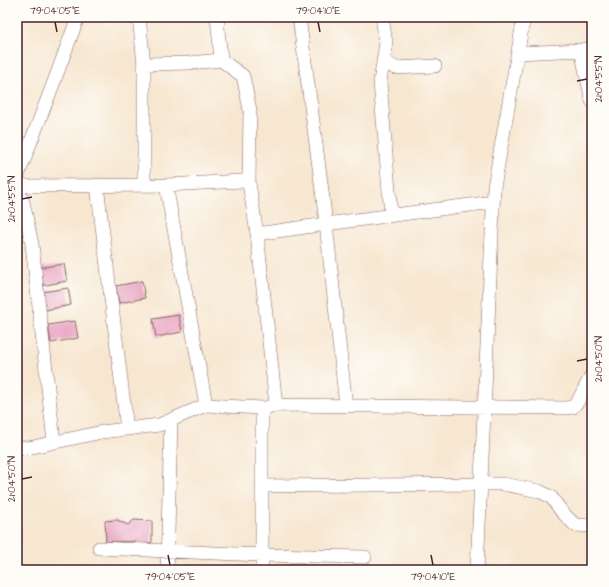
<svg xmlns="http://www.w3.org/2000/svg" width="609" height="587" font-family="'Architects Daughter',sans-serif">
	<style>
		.building { fill: #e8a1c1 }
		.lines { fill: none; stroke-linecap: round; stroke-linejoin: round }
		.street-casing { stroke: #876565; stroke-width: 14 }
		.street { stroke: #fff; stroke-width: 13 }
		.ticks { fill: none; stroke: #4a1f2b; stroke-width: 1.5 }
		.neatline { fill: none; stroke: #4a1f2b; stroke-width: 1.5 }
		.ticks-label { font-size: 10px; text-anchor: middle; fill: #4a1f2b }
	</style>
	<rect width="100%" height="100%" fill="#fdfcf7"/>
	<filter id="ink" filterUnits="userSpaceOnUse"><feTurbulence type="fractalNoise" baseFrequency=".025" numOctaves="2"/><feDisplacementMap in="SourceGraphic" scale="8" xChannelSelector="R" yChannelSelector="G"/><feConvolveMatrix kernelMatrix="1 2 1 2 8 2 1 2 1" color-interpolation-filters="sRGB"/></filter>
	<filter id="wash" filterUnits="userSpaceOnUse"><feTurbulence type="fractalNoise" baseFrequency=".012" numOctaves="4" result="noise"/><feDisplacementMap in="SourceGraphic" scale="16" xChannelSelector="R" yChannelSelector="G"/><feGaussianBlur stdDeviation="0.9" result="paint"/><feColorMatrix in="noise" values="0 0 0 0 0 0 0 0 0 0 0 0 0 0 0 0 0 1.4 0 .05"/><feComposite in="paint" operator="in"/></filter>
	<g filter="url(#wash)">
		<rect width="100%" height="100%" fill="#f7e7d1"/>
		<g id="blocks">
			<path class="building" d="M 64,264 L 67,281 L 40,286 L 37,268 Z
				M 142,281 L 145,298 L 119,303 L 116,286 Z
				M 68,288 L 71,305 L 45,310 L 42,292 Z
				M 179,315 L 182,332 L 156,337 L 153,319 Z
				M 75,321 L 78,338 L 51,343 L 48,325 Z
				M 117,520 L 128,525 L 134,520 L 152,521 L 152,542 L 148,543 L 136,544 L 135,541 L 106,542 L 105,521 Z"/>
		</g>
	</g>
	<g filter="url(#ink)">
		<use href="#blocks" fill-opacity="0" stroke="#876565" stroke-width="1"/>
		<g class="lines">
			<g class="street-casing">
				<path id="street" d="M 139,17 L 144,64
					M 217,17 L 221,60
					M 382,17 L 386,43 L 380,82 L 391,215
					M 581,50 L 592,101
					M 518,53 L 581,50 L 592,48
					M 383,60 L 395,68 L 435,66
					M 17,178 L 52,87 L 78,17
					M 17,185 L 27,186 L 166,185 L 206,405 L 262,408 L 262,570
					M 97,185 L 127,429
					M 144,185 L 144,64 L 190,63 L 221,60 L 243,76 L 250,110 L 249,183
					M 166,185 L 242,181 L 249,183 L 257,234 L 326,224 C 318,155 308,86 299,17
					M 17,189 L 23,202 L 32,244 L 54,442
					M 257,234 L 276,405 L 268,407
					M 276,405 L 565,408 L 573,407 L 578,401 L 592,374
					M 346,406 L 326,224 L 493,202
					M 17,447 L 28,448 L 102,432 L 159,425 L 206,405
					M 262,486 L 481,484 L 503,484 L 539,491 L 551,497 L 562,512 L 575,525 L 592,526
					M 99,548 L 262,555 L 365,557
					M 167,570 L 171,420
					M 477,570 L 494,187 L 524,17"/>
			</g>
			<use href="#street" class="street"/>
		</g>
	</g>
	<path class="ticks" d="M 55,22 L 57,32M 318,22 L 320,32M 577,81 L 587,79M 22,199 L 32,197M 577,361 L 587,359M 22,479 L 32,477M 168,555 L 170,565M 431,555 L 433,565"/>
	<rect width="609" height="587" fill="none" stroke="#fdfcf7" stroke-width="44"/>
	<rect x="22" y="22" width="565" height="543" class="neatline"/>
	<g class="ticks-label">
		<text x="55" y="14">79°04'05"E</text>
		<text x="318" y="14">79°04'10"E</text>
		<text transform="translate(598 79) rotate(-90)" y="4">21°04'55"N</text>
		<text transform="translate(11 199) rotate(-90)" y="4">21°04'55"N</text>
		<text transform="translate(598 359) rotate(-90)" y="4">21°04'50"N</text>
		<text transform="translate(11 479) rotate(-90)" y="4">21°04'50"N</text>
		<text x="170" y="580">79°04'05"E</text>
		<text x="433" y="580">79°04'10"E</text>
	</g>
</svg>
